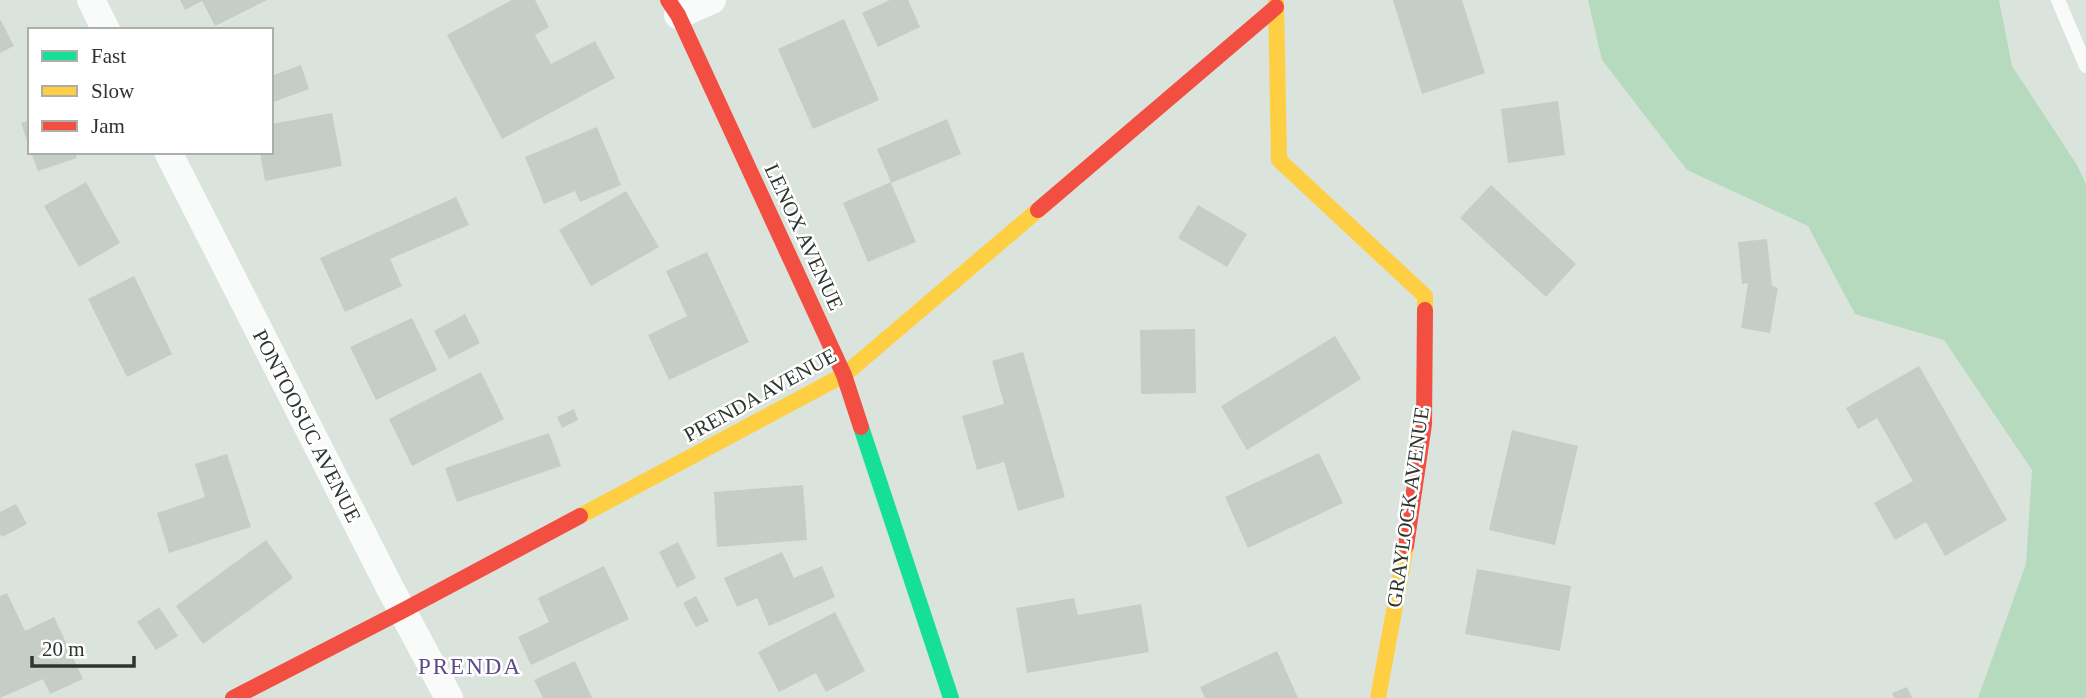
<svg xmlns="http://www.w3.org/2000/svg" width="2086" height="698" font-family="Georgia,serif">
<rect width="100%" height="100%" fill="#dae4dc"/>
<!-- green -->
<path fill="#b6dabd" d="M1588,0H1999L2012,66L2077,165L2086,184V698H1978L2026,564L2032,470L1944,340L1855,314L1808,226L1687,170L1602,60Z"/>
<!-- building -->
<path fill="#c5cdc6" d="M180,0H267L215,26L202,1L185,10Z
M512,0H535L549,27L535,35L551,64L595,41L615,78L502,139L447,35Z
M890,0H908L920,27L878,47L862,13Z
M1393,0H1462L1485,73L1422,94Z
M0,19L14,46L0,53Z
M844,19L879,100L813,129L778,49Z
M301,65L309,89L271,103V68L274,75Z
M1558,101L1565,155L1508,163L1501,109Z
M332,113L342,166L265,181L260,152H271V124Z
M947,119L961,154L891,183L916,242L868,262L843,203L891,182L877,149Z
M30,120V147H29L21,123Z
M597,127L621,185L580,202L575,191L544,204L525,157Z
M31,152H75L77,158L38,171Z
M86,182L120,243L79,267L44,206Z
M1491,185L1576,264L1546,297L1460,218Z
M626,191L659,247L591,286L559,230Z
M456,197L469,225L390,259L402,286L345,312L320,258Z
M1198,205L1247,234L1227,267L1178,238Z
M1767,239L1772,286L1778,288L1770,333L1741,328L1748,283L1742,284L1738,242Z
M707,252L749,342L669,380L648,335L687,316L666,271Z
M134,276L172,354L127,377L88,299Z
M465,314L480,343L449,359L434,331Z
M412,318L437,370L376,400L350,347Z
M1195,329L1196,393L1141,394L1140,330Z
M1335,336L1361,379L1247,450L1221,406Z
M1023,352L1065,497L1018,511L1004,462L977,470L962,416L1004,404L992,361Z
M1919,366L2007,520L1945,556L1926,522L1895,540L1874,503L1913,481L1877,418L1858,429L1846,408Z
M481,372L504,419L412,466L389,419Z
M574,409L578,420L562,428L557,417Z
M1512,430L1578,446L1555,545L1489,530Z
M549,433L561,466L457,502L445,468Z
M1319,453L1343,503L1248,548L1225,497Z
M227,454L251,527L169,553L157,513L205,497L195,464Z
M803,485L807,540L717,547L714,492Z
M16,504L27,524L2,537L0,534V512Z
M266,540L293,578L203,644L176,606Z
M678,542L696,578L677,588L659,552Z
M782,552L794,578L822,566L835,597L769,626L757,598L737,607L724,578Z
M604,566L629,619L531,665L518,637L549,622L538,598Z
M1477,569L1571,586L1560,651L1465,634Z
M7,593L25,631L54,617L83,679L50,694L43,679L0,698V596Z
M696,596L709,621L696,627L683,603Z
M1074,598L1078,615L1141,604L1149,652L1027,673L1016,608Z
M159,607L178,636L156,650L137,622Z
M835,612L865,671L826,692L816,673L779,692L758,652Z
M1277,651L1298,698H1205L1200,687Z
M575,661L592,698H543L534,680Z
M1907,687L1912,698H1894L1892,693Z"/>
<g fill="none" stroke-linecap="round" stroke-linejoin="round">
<!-- lane -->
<path stroke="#f9fbfa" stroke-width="14" d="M2058,0L2086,66"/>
<!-- street -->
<path stroke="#f9fbfa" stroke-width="28" d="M91,0L106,30
M678,15L712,0
M168,152L390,588L449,698"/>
<!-- fast -->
<path stroke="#16e098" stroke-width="16" d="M861,427L951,698"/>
<!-- slow -->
<path stroke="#ffcf43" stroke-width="16" d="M1276,0L1279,160L1425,296V310
M580,516L844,375L1038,210
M1378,698L1406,546"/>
<!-- jam -->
<path stroke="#f24e42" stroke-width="16" d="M668,0L678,15L844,375L861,427
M1038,210L1276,7
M1406,546L1424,424L1425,310
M233,698L404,610L580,516"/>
</g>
<g text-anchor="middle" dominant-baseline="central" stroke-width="5" stroke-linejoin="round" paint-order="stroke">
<!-- street labels -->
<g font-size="21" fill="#2d352e" stroke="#fff">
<text transform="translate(804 237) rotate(65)">LENOX AVENUE</text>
<text transform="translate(760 395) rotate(-29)">PRENDA AVENUE</text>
<text transform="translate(307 426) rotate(63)">PONTOOSUC AVENUE</text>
<text transform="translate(1408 507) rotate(-82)">GRAYLOCK AVENUE</text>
</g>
<!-- neighbourhood labels -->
<g font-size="23" letter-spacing="2" fill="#5e4a88" stroke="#fff">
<text x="470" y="666">PRENDA</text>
</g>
</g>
<!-- legend -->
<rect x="28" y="28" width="245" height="126" fill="#ffffff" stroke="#abaeab" stroke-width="2"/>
<rect x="42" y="51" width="35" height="10" fill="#16e098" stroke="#abaeab" stroke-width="2"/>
<text x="91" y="63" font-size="21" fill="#2d352e">Fast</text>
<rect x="42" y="86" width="35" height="10" fill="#ffcf43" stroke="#abaeab" stroke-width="2"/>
<text x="91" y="98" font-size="21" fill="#2d352e">Slow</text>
<rect x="42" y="121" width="35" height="10" fill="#f24e42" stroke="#abaeab" stroke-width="2"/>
<text x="91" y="133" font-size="21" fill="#2d352e">Jam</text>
<!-- scale -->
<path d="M32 656v10h102v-10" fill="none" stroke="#2d352e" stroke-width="3.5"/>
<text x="42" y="656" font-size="21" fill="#2d352e" stroke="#ffffff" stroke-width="5" paint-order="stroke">20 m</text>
</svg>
